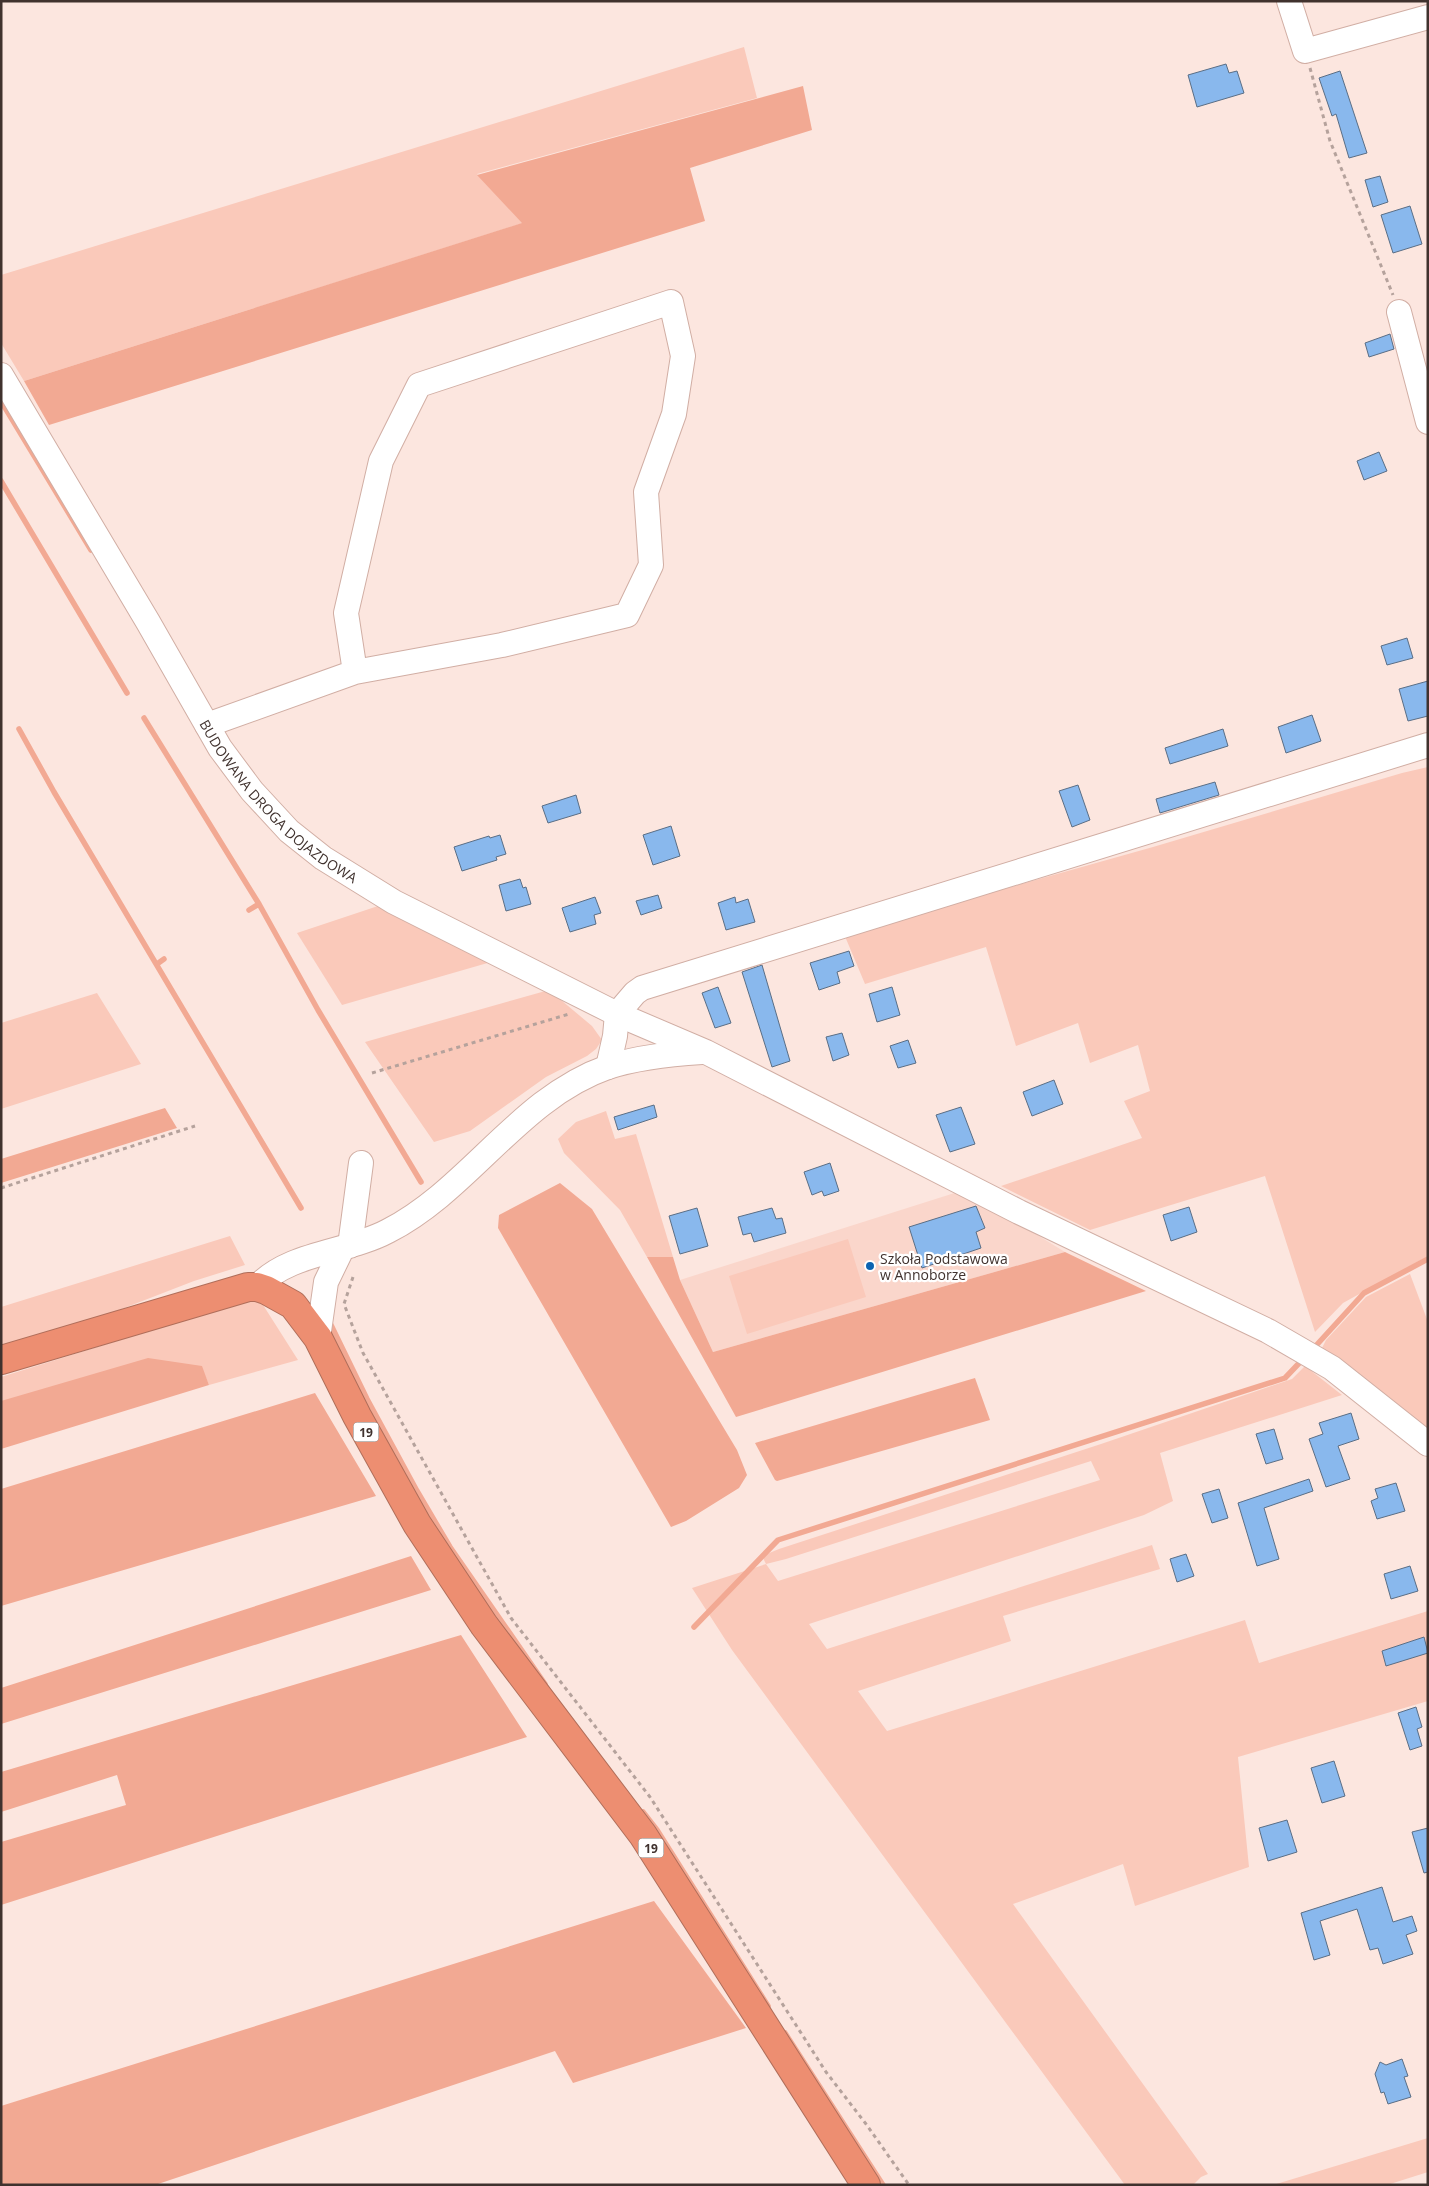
<svg xmlns="http://www.w3.org/2000/svg" width="1429" height="2186" font-family="'Open Sans',sans-serif">
<rect width="100%" height="100%" fill="#fce6df"/>
<!-- built -->
<path fill="#fad6cb" d="M964,1190L1065,1252L713,1352L680,1280Z"/>
<!-- green -->
<path fill="#fac9ba" fill-rule="evenodd" d="M744,47L757,98L477,174L523,223L24,381L1,343V275Z
M1428,767V1256L1343,1303L1315,1332L1265,1176L1090,1230L1001,1186L1142,1138L1124,1101L1150,1091L1138,1045L1090,1063L1078,1023L1016,1046L986,947L865,984L844,934L1153,847L1402,773Z
M378,906L491,962L342,1005L297,933Z
M549,990L592,1026L602,1040L596,1049L587,1056L546,1077L470,1131L434,1142L365,1042Z
M97,993L141,1064L1,1109V1023Z
M606,1111L615,1139L636,1134L673,1257H647L620,1210L564,1153L558,1139L576,1122Z
M230,1236L245,1265L194,1281L101,1317L1,1348V1307Z
M848,1239L866,1297L747,1334L729,1276Z
M1410,1274L1428,1322V1433L1322,1348L1326,1340L1366,1297Z
M258,1297L298,1360L209,1385L201,1366L1,1403V1377Z
M1305,1366L1342,1395L1160,1453L1173,1501L1144,1515L809,1624L827,1649L1152,1545L1160,1569L1003,1616L1011,1641L858,1691L887,1731L1245,1620L1259,1663L1428,1611V1701L1238,1757L1249,1867L1135,1906L1123,1864L1013,1904L1208,2174L1201,2177L1193,2185H1125L732,1650L692,1588L766,1564L762,1556L779,1549L1101,1444L1292,1379ZM1091,1461L1100,1480L778,1581L766,1564L786,1559Z
M1428,2138V2172L1387,2185H1273Z"/>
<!-- forest -->
<path fill="#f2a993" d="M803,86L812,130L690,168L705,221L49,425L24,381L522,223L477,175Z
M165,1108L177,1128L1,1183V1159Z
M560,1183L592,1209L737,1450L747,1475L739,1488L686,1521L671,1527L498,1228L499,1215Z
M1065,1252L1146,1291L736,1417L647,1257H673L680,1280L713,1352Z
M148,1358L202,1366L209,1385L1,1449V1401Z
M975,1378L990,1420L777,1481L775,1480L755,1443Z
M315,1393L376,1496L1,1606V1489Z
M411,1556L431,1590L1,1724V1688Z
M461,1635L527,1737L1,1905V1842L126,1805L117,1775L1,1812V1772Z
M654,1901L746,2028L573,2083L555,2051L155,2185H1V2106Z"/>
<g fill="none" stroke-linecap="round" stroke-linejoin="round">
<!-- stream -->
<path stroke="#f2a993" stroke-width="5.5" d="M1,401L91,550
M1,481L127,693
M144,718L259,904L318,1010L421,1182
M19,729L54,792L301,1208
M249,910L259,904
M157,964L164,959
M330,1323L367,1399L417,1491L450,1547L545,1684
M1312,1350L1364,1293L1428,1259
M694,1627L778,1540L1285,1378L1304,1358
M643,1812L657,1830L768,2006
M785,2033L883,2185"/>
</g>
<!-- building -->
<path fill="#89b8ed" stroke="#5a6e85" d="M1226,64L1229,73L1237,71L1244,93L1197,107L1188,75Z
M1340,71L1367,153L1349,158L1336,114L1332,116L1319,78Z
M1380,176L1388,202L1373,207L1365,180Z
M1410,206L1422,244L1393,253L1381,215Z
M1390,334L1394,349L1369,357L1365,343Z
M1379,452L1387,471L1364,480L1357,461Z
M1407,638L1413,658L1387,665L1381,646Z
M1428,681V716L1408,721L1399,689Z
M1312,715L1321,741L1286,753L1278,727Z
M1223,729L1228,746L1170,764L1165,748Z
M1215,782L1219,795L1160,813L1156,799Z
M1078,785L1090,820L1072,827L1059,791Z
M576,795L581,813L548,823L542,806Z
M671,826L680,856L653,865L643,835Z
M500,835L506,854L496,857L497,860L462,871L454,847L489,836L490,838Z
M520,879L523,888L526,887L531,904L506,911L499,885Z
M658,895L662,908L641,915L636,901Z
M595,897L601,913L594,915L596,924L570,932L562,908Z
M735,897L736,903L748,899L755,922L726,930L718,903Z
M849,951L854,966L837,972L840,983L819,990L810,963Z
M762,965L790,1061L772,1067L742,972Z
M718,987L731,1023L715,1028L702,993Z
M892,987L900,1015L877,1022L869,994Z
M842,1033L849,1055L833,1061L826,1037Z
M908,1040L916,1063L898,1068L890,1046Z
M1054,1080L1063,1104L1032,1116L1023,1092Z
M654,1105L657,1117L618,1130L614,1117Z
M961,1107L975,1144L950,1152L936,1115Z
M830,1163L839,1191L824,1196L822,1191L812,1195L804,1172Z
M976,1206L985,1228L976,1232L981,1248L922,1268L909,1227Z
M1189,1207L1197,1232L1171,1241L1163,1215Z
M697,1208L708,1246L680,1254L669,1216Z
M772,1208L776,1219L782,1218L786,1233L754,1242L751,1233L743,1235L738,1217Z
M1351,1413L1359,1439L1338,1446L1350,1479L1326,1487L1309,1439L1323,1434L1319,1423Z
M1274,1429L1283,1459L1266,1464L1256,1434Z
M1309,1479L1313,1491L1264,1508L1279,1559L1257,1566L1238,1503Z
M1396,1483L1405,1511L1377,1519L1371,1501L1378,1498L1375,1489Z
M1219,1489L1228,1518L1212,1523L1202,1494Z
M1186,1554L1194,1576L1177,1582L1170,1559Z
M1410,1566L1418,1591L1391,1599L1384,1574Z
M1424,1637L1428,1653L1386,1666L1382,1651Z
M1416,1707L1422,1727L1417,1729L1422,1746L1410,1750L1398,1713Z
M1334,1761L1345,1796L1322,1803L1311,1768Z
M1287,1820L1297,1852L1268,1861L1259,1828Z
M1428,1828V1872L1424,1873L1412,1832Z
M1382,1887L1393,1922L1412,1916L1417,1931L1406,1935L1413,1954L1383,1964L1378,1948L1370,1950L1357,1909L1320,1921L1330,1955L1314,1960L1301,1913Z
M1402,2059L1408,2076L1404,2077L1411,2097L1388,2104L1384,2092L1381,2093L1375,2074L1380,2062L1386,2065Z"/>
<g fill="none" stroke-linecap="round" stroke-linejoin="round">
<!-- minor casing -->
<g stroke="#d1aea4" stroke-width="26">
<g id="minor">
<path d="M1289,1L1305,51L1428,17"/>
<path d="M1399,312L1428,422"/>
<path id="s1" d="M1,375L148,622L220,748L252,791L289,831L323,858L394,902L617,1014L706,1052L1019,1212L1268,1331L1332,1368L1428,1444"/>
<path d="M207,725L355,672L502,645L627,615L651,565L646,492L674,414L683,356L671,302L419,385L381,461L346,613L355,672"/>
<path d="M608,1067L615,1036L617,1014L635,993L642,988L1428,745"/>
<path d="M350,1246L361,1163"/>
<path d="M257,1287C289,1252 347,1253 388,1231C470,1189 519,1098 608,1067C638,1057 671,1054 702,1052"/>
<path d="M318,1338L326,1282L342,1249"/>
</g>
</g>
<!-- highway casing -->
<g stroke="#b06e5a" stroke-width="30">
<path id="highway" d="M1,1360L248,1287H257L266,1290L293,1305L318,1338L357,1416L417,1524L484,1625L643,1835L866,2185"/>
</g>
<!-- path -->
<path stroke="#b5a29c" stroke-width="3" stroke-dasharray="4 4" stroke-linecap="butt" d="M1310,68L1330,141L1393,295
M372,1073L569,1014
M1,1188L195,1126
M353,1277L344,1304L363,1353L511,1618L650,1797L826,2072L866,2124L909,2185"/>
<!-- minor -->
<use href="#minor" stroke="#fff" stroke-width="24"/>
<!-- highway -->
<use href="#highway" stroke="#ed8e71" stroke-width="28"/>
</g>
<!-- markers -->
<circle fill="#0c63b1" stroke="#fff" stroke-width="2" cx="870" cy="1266" r="5"/>
<g text-anchor="middle" dominant-baseline="central" stroke-width="4.5" stroke-linejoin="round" paint-order="stroke">
<!-- shield labels -->
<g fill="#fff" stroke="#79706d" stroke-width="1">
<rect x="353.5" y="1422.5" width="25" height="19" rx="4"/>
<rect x="638.5" y="1838.5" width="25" height="19" rx="4"/>
</g>
<g font-size="12" font-weight="bold" fill="#40322e">
<text x="366" y="1432">19</text>
<text x="651" y="1848">19</text>
</g>
<!-- street labels -->
<g font-size="14" fill="#40322e" stroke="#fff">
<text stroke="none"><textPath href="#s1" startOffset="512">BUDOWANA DROGA DOJAZDOWA</textPath></text>
</g>
<!-- poi labels -->
<g font-size="14" fill="#40322e" stroke="#fff" text-anchor="start">
<text x="880" y="1258">Szkoła Podstawowa<tspan x="880" dy="16">w Annoborze</tspan></text>
</g>
</g>
<!-- border -->
<rect width="1429" height="2186" fill="none" stroke="#40322e" stroke-width="5"/>
</svg>
